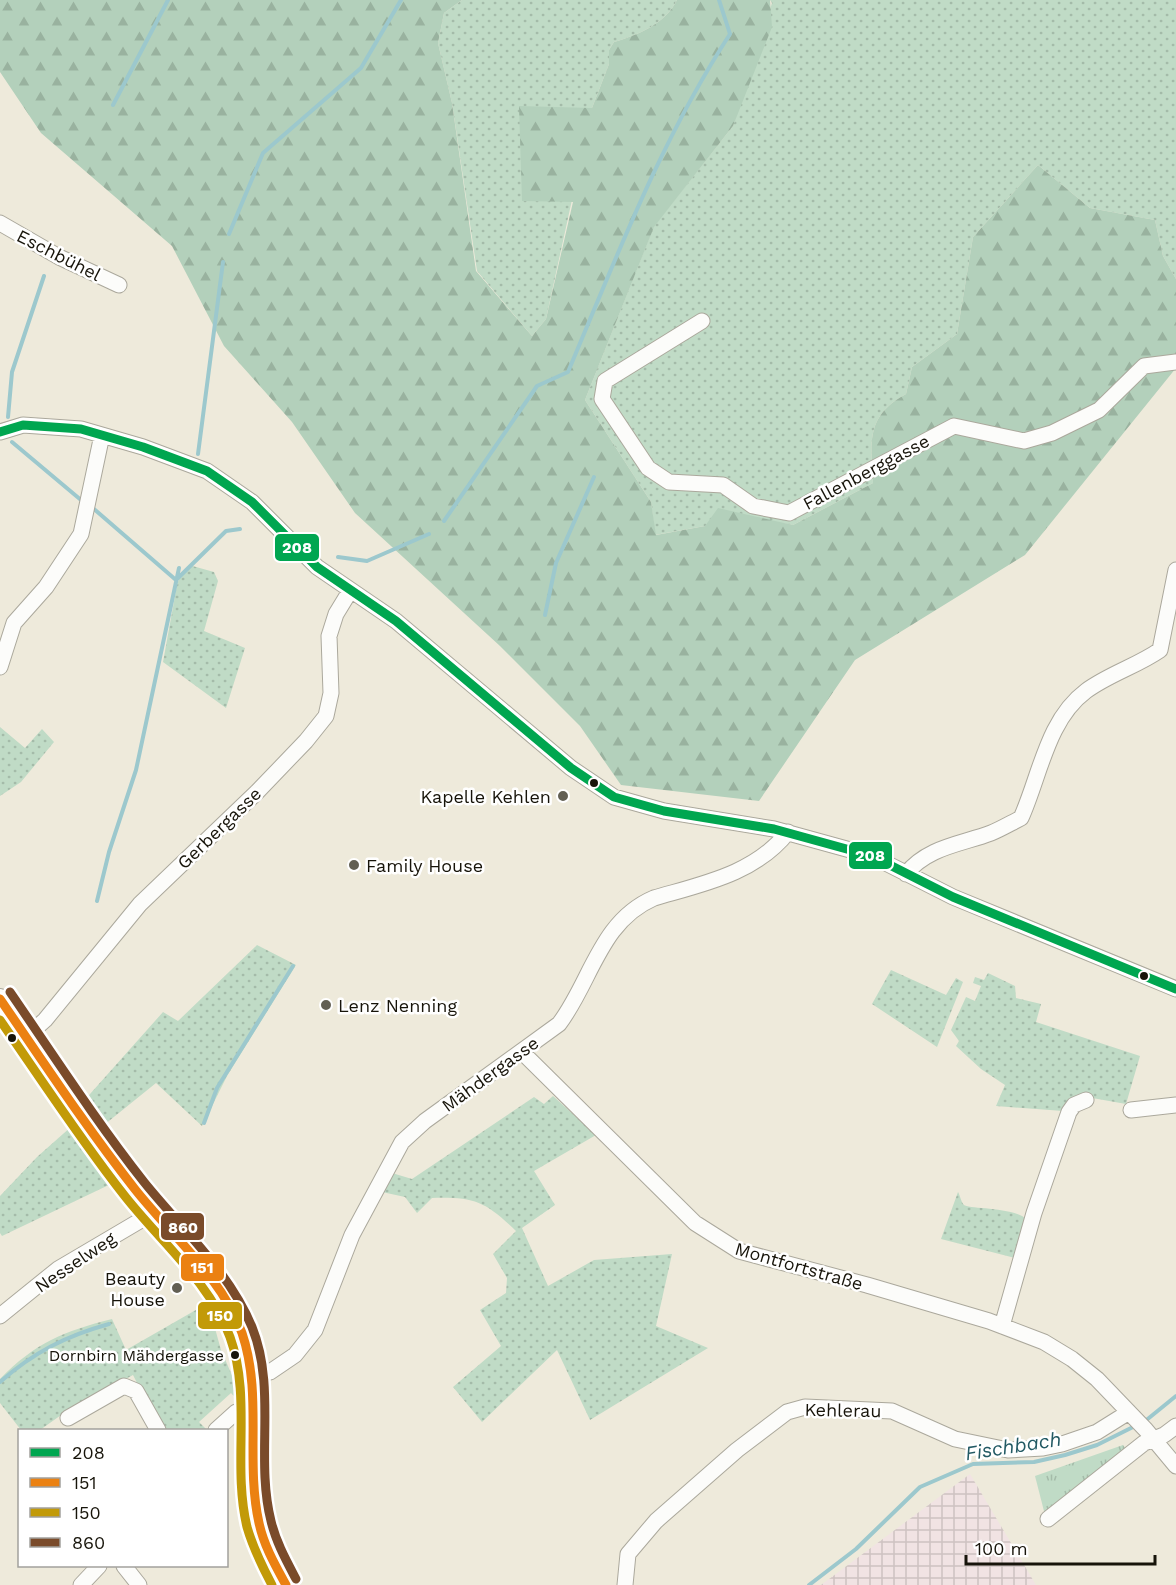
<svg xmlns="http://www.w3.org/2000/svg" width="1176" height="1585" font-family="'Work Sans',sans-serif">
<defs>
<pattern id="industrial-grid" width="8" height="8" patternUnits="userSpaceOnUse" patternTransform="scale(1.5)"><rect width="8" height="8" fill="#f1e3e3"/><path d="M0 4h8M4 0v8" fill="none" stroke="#cec2c1"/></pattern>
<pattern id="grass-dots" width="8" height="8" patternUnits="userSpaceOnUse" patternTransform="scale(1.5)"><rect width="8" height="8" fill="#c0dbc6"/><path d="M2 2h.1M6 6h.1" fill="none" stroke="#a4bba9" stroke-width="1.8" stroke-linecap="round"/></pattern>
<pattern id="forest-firs" width="22" height="20" patternUnits="userSpaceOnUse" patternTransform="scale(1.5)"><rect width="22" height="20" fill="#b3d0bb"/><path d="M5 1l3.5 6h-7zM16 11l3.5 6h-7z" fill="#99b29f"/></pattern>
<pattern id="park-tufts" width="24" height="20" patternUnits="userSpaceOnUse" patternTransform="scale(1.5)"><rect width="24" height="20" fill="#c0dbc6"/><path d="M3 7l-1-3M5 7V3M7 7l1-3M15 17l-1-3M17 17v-4M19 17l1-3" fill="none" stroke="#a4bba9"/></pattern>
</defs>
<rect width="100%" height="100%" fill="#eeeadb"/>
<!-- industrial -->
<path fill="url(#industrial-grid)" d="M970,1474L1036,1585H821Z"/>
<!-- grass -->
<path fill="url(#grass-dots)" d="M462,0H677C665,24 638,35 614,42L609,50V64L592,108L546,319L532,336L477,271L452,103L438,43L444,13Z
M770,0H1176V279L1163,256L1155,220L1090,208L1038,165L973,237L957,334L912,367L906,394C865,416 871,443 873,483L793,525L768,521L705,526L655,535L651,502L585,400L654,226L733,126L772,3Z
M189,565L214,572L218,581L204,631L245,648L226,708L163,662L177,585L180,576Z
M0,727L25,748L42,729L54,742L21,782L0,796Z
M257,945L296,965L227,1076L202,1126L156,1083L99,1129L82,1103L163,1012L178,1021Z
M891,970L946,995L956,978L963,982L937,1047L872,1004Z
M988,973L1015,986L1016,998L1041,1004L1036,1022L1140,1056L1126,1104L1081,1096L1063,1111L996,1106L1005,1085L981,1069L956,1046L959,1041L951,1030L966,997L975,1001L981,986L973,983L975,977L984,980Z
M553,1096L596,1135L534,1171L555,1205L522,1228L548,1286L594,1260L672,1254L656,1326L708,1348L590,1420L557,1350L482,1422L453,1387L501,1346L480,1310L506,1293L507,1278L493,1254L516,1231C485,1201 474,1197 432,1198L417,1213L405,1197L382,1192L392,1173L412,1179L534,1097L544,1104Z
M72,1126L113,1183L2,1236L0,1233V1196L37,1157Z
M958,1192C960,1195 961,1202 964,1205C968,1209 1011,1207 1025,1218L1015,1258L941,1239Z
M208,1303L221,1350L241,1396L237,1399L231,1393L199,1422L207,1430H161L133,1375L71,1408L40,1430H21L0,1403V1379C35,1343 64,1331 112,1319L126,1350Z"/>
<!-- forest -->
<path fill="url(#forest-firs)" d="M0,0H462L444,13L438,43L452,103L476,271L532,336L546,319L573,202L522,201L519,106L592,108L609,64V50L614,42C638,35 665,24 677,0H770L772,27L733,126L654,227L585,400L651,502L656,535L705,526L718,508L793,525L873,483C871,443 865,416 906,394L912,367L957,334L973,237L1038,165L1090,208L1155,220L1163,256L1176,279V368L1025,555L855,660L759,801L621,785L580,726L500,646L355,513L292,422L224,346L172,246L41,133L0,72Z"/>
<!-- park -->
<path fill="url(#park-tufts)" d="M1123,1445L1128,1452L1045,1515L1035,1476Z"/>
<g fill="none" stroke-linecap="round" stroke-linejoin="round">
<!-- stream -->
<path stroke="#9cc8cd" stroke-width="4" d="M113,105L168,0
M229,234L263,153L361,68L401,0
M8,417L12,372L44,276
M12,442L81,500
M198,454L223,262
M94,509L176,580L226,531L240,529
M444,521L537,386L568,372C617,256 661,140 730,34L719,0
M338,557L367,561L429,534
M545,615L556,563L594,477
M97,901L109,852L136,770L179,568
M204,1123L217,1088L293,966
M0,1382C34,1352 66,1336 109,1324
M1144,1422L1176,1396
M809,1585L856,1549L920,1487L973,1464L1034,1462L1065,1455L1097,1445L1137,1425"/>
<!-- minor casing -->
<g stroke="#aba89c" stroke-width="17">
<path id="minor" d="M0,223L59,257L119,285
M702,321L605,381L602,399L648,468L669,482L723,485L753,506L789,513L954,426L1024,441L1052,433L1099,410L1144,366L1176,362
M0,432L23,425L81,429L143,447L207,471L252,502L317,567L396,621L571,768L614,797L664,811L774,829L872,856L953,897L1176,989
M0,667L14,623L46,587L81,534L102,435
M906,874C927,847 962,844 991,833C1001,829 1011,823 1021,818C1040,776 1047,720 1086,691C1109,674 1137,666 1160,650L1176,570
M26,1037L45,1020L140,904L257,792L306,741L326,716L331,693L329,636L336,614L350,591
M523,1053L695,1223L739,1251L867,1285L989,1321L1044,1342L1072,1359L1097,1379L1146,1430L1176,1466
M1131,1110L1176,1105
M0,1316L58,1269L153,1213
M1002,1326L1034,1213L1069,1112L1074,1105L1086,1100
M252,1376L270,1372L295,1355L315,1330L352,1235L402,1142L425,1121L559,1024C591,982 600,921 654,898C702,884 755,874 788,832
M68,1418L124,1386L136,1391L158,1430
M216,1430L236,1412L254,1408
M1048,1519L1144,1443L1164,1435L1176,1426
M124,1566L139,1585
M81,1585L99,1566
M625,1585L628,1554L656,1521L737,1450L787,1412L805,1407L892,1411L955,1439L1008,1450L1043,1448L1062,1444L1097,1432L1129,1412"/>
</g>
<!-- major casing -->
<g stroke="#aba89c" stroke-width="22">
<path id="major" d="M0,999C50,1071 98,1145 154,1213C185,1251 225,1287 242,1334C272,1422 228,1502 286,1585"/>
</g>
<!-- minor -->
<use href="#minor" stroke="#fcfcfa" stroke-width="15"/>
<!-- major -->
<use href="#major" stroke="#fcfcfa" stroke-width="20"/>
<!-- bus-1 casing -->
<g stroke="#fff" stroke-width="14">
<path id="bus-1" d="M0,432L23,425L81,429L143,447L207,471L252,502L317,567L396,621L571,768L614,797L664,811L774,829L872,856L953,897L1176,989"/>
</g>
<!-- bus-2 casing -->
<g stroke="#fff" stroke-width="14">
<path id="bus-2" d="M0,999C44,1063 86,1127 134,1188C170,1234 222,1277 242,1333C263,1395 245,1460 259,1523C264,1546 275,1565 286,1585"/>
</g>
<!-- bus-3 casing -->
<g stroke="#fff" stroke-width="14">
<path id="bus-3" d="M0,1020C41,1079 80,1139 124,1195C159,1240 210,1282 230,1337C252,1398 232,1464 247,1527C253,1548 262,1566 272,1585"/>
</g>
<!-- bus-4 casing -->
<g stroke="#fff" stroke-width="14">
<path id="bus-4" d="M10,992C54,1056 96,1121 144,1182C181,1228 229,1271 252,1327C277,1389 255,1458 271,1521C276,1542 286,1560 296,1579"/>
</g>
<!-- bus-1 -->
<use href="#bus-1" stroke="#00a650" stroke-width="9"/>
<!-- bus-2 -->
<use href="#bus-2" stroke="#eb8112" stroke-width="9"/>
<!-- bus-3 -->
<use href="#bus-3" stroke="#c29a08" stroke-width="9"/>
<!-- bus-4 -->
<use href="#bus-4" stroke="#7a4b2a" stroke-width="9"/>
</g>
<!-- markers -->
<g fill="#17140a" stroke="#fff" stroke-width="2">
<circle cx="594" cy="783" r="5"/>
<circle cx="1144" cy="976" r="5"/>
<circle cx="12" cy="1038" r="5"/>
<circle cx="235" cy="1355" r="5"/>
</g>
<g fill="#625f53" stroke="#fff" stroke-width="2">
<circle cx="563" cy="796" r="6"/>
<circle cx="354" cy="865" r="6"/>
<circle cx="326" cy="1005" r="6"/>
<circle cx="177" cy="1288" r="6"/>
</g>
<g text-anchor="middle" dominant-baseline="central" stroke-width="5" stroke-linejoin="round" paint-order="stroke">
<!-- bus labels -->
<g font-size="16" fill="#17140a" stroke="#fff" text-anchor="end">
<text x="224" y="1355">Dornbirn Mähdergasse</text>
</g>
<!-- street labels -->
<g font-size="18" fill="#17140a" stroke="#fff">
<text transform="translate(59 255) rotate(27)">Eschbühel</text>
<text transform="translate(866 472) rotate(-28)">Fallenberggasse</text>
<text transform="translate(219 828) rotate(-44)">Gerbergasse</text>
<text transform="translate(490 1074) rotate(-36)">Mähdergasse</text>
<text transform="translate(75 1262) rotate(-34)">Nesselweg</text>
<text transform="translate(799 1266) rotate(16)">Montfortstraße</text>
<text transform="translate(843 1410) rotate(1)">Kehlerau</text>
</g>
<!-- poi labels -->
<g font-size="18" fill="#17140a" stroke="#fff" text-anchor="end">
<text x="551" y="796">Kapelle Kehlen</text>
<text x="366" y="865" text-anchor="start">Family House</text>
<text x="338" y="1005" text-anchor="start">Lenz Nenning</text>
<text x="165" y="1278">Beauty<tspan x="165" dy="21">House</tspan></text>
</g>
<!-- water labels -->
<g font-size="20" font-style="italic" fill="#235a64" stroke="#fff">
<text transform="translate(1013 1446) rotate(-9)">Fischbach</text>
</g>
</g>
<g stroke="#fff" stroke-width="2">
<rect x="274" y="533" width="46" height="29" rx="6" fill="#00a650"/>
<rect x="848" y="841" width="45" height="29" rx="6" fill="#00a650"/>
<rect x="160" y="1212" width="45" height="29" rx="6" fill="#7a4b2a"/>
<rect x="180" y="1253" width="45" height="29" rx="6" fill="#eb8112"/>
<rect x="197" y="1301" width="46" height="29" rx="6" fill="#c29a08"/>
</g>
<g font-size="16" text-anchor="middle" font-weight="bold" fill="#fff">
<text x="297" y="553">208</text>
<text x="870" y="861">208</text>
<text x="183" y="1233">860</text>
<text x="202" y="1273">151</text>
<text x="220" y="1321">150</text>
</g>
<!-- legend -->
<rect x="18" y="1429" width="210" height="138" fill="#ffffff" stroke="#a2a19d" stroke-width="1.5"/>
<rect x="30" y="1448" width="30" height="9" fill="#00a650" stroke="#a2a19d" stroke-width="1.5"/>
<text x="72" y="1459" font-size="18" fill="#17140a">208</text>
<rect x="30" y="1478" width="30" height="9" fill="#eb8112" stroke="#a2a19d" stroke-width="1.5"/>
<text x="72" y="1489" font-size="18" fill="#17140a">151</text>
<rect x="30" y="1508" width="30" height="9" fill="#c29a08" stroke="#a2a19d" stroke-width="1.5"/>
<text x="72" y="1519" font-size="18" fill="#17140a">150</text>
<rect x="30" y="1538" width="30" height="9" fill="#7a4b2a" stroke="#a2a19d" stroke-width="1.5"/>
<text x="72" y="1549" font-size="18" fill="#17140a">860</text>
<!-- scale -->
<path d="M966 1555v9h189v-9" fill="none" stroke="#17140a" stroke-width="3"/>
<text x="975" y="1555" font-size="18" fill="#17140a" stroke="#ffffff" stroke-width="4.5" paint-order="stroke">100 m</text>
</svg>
